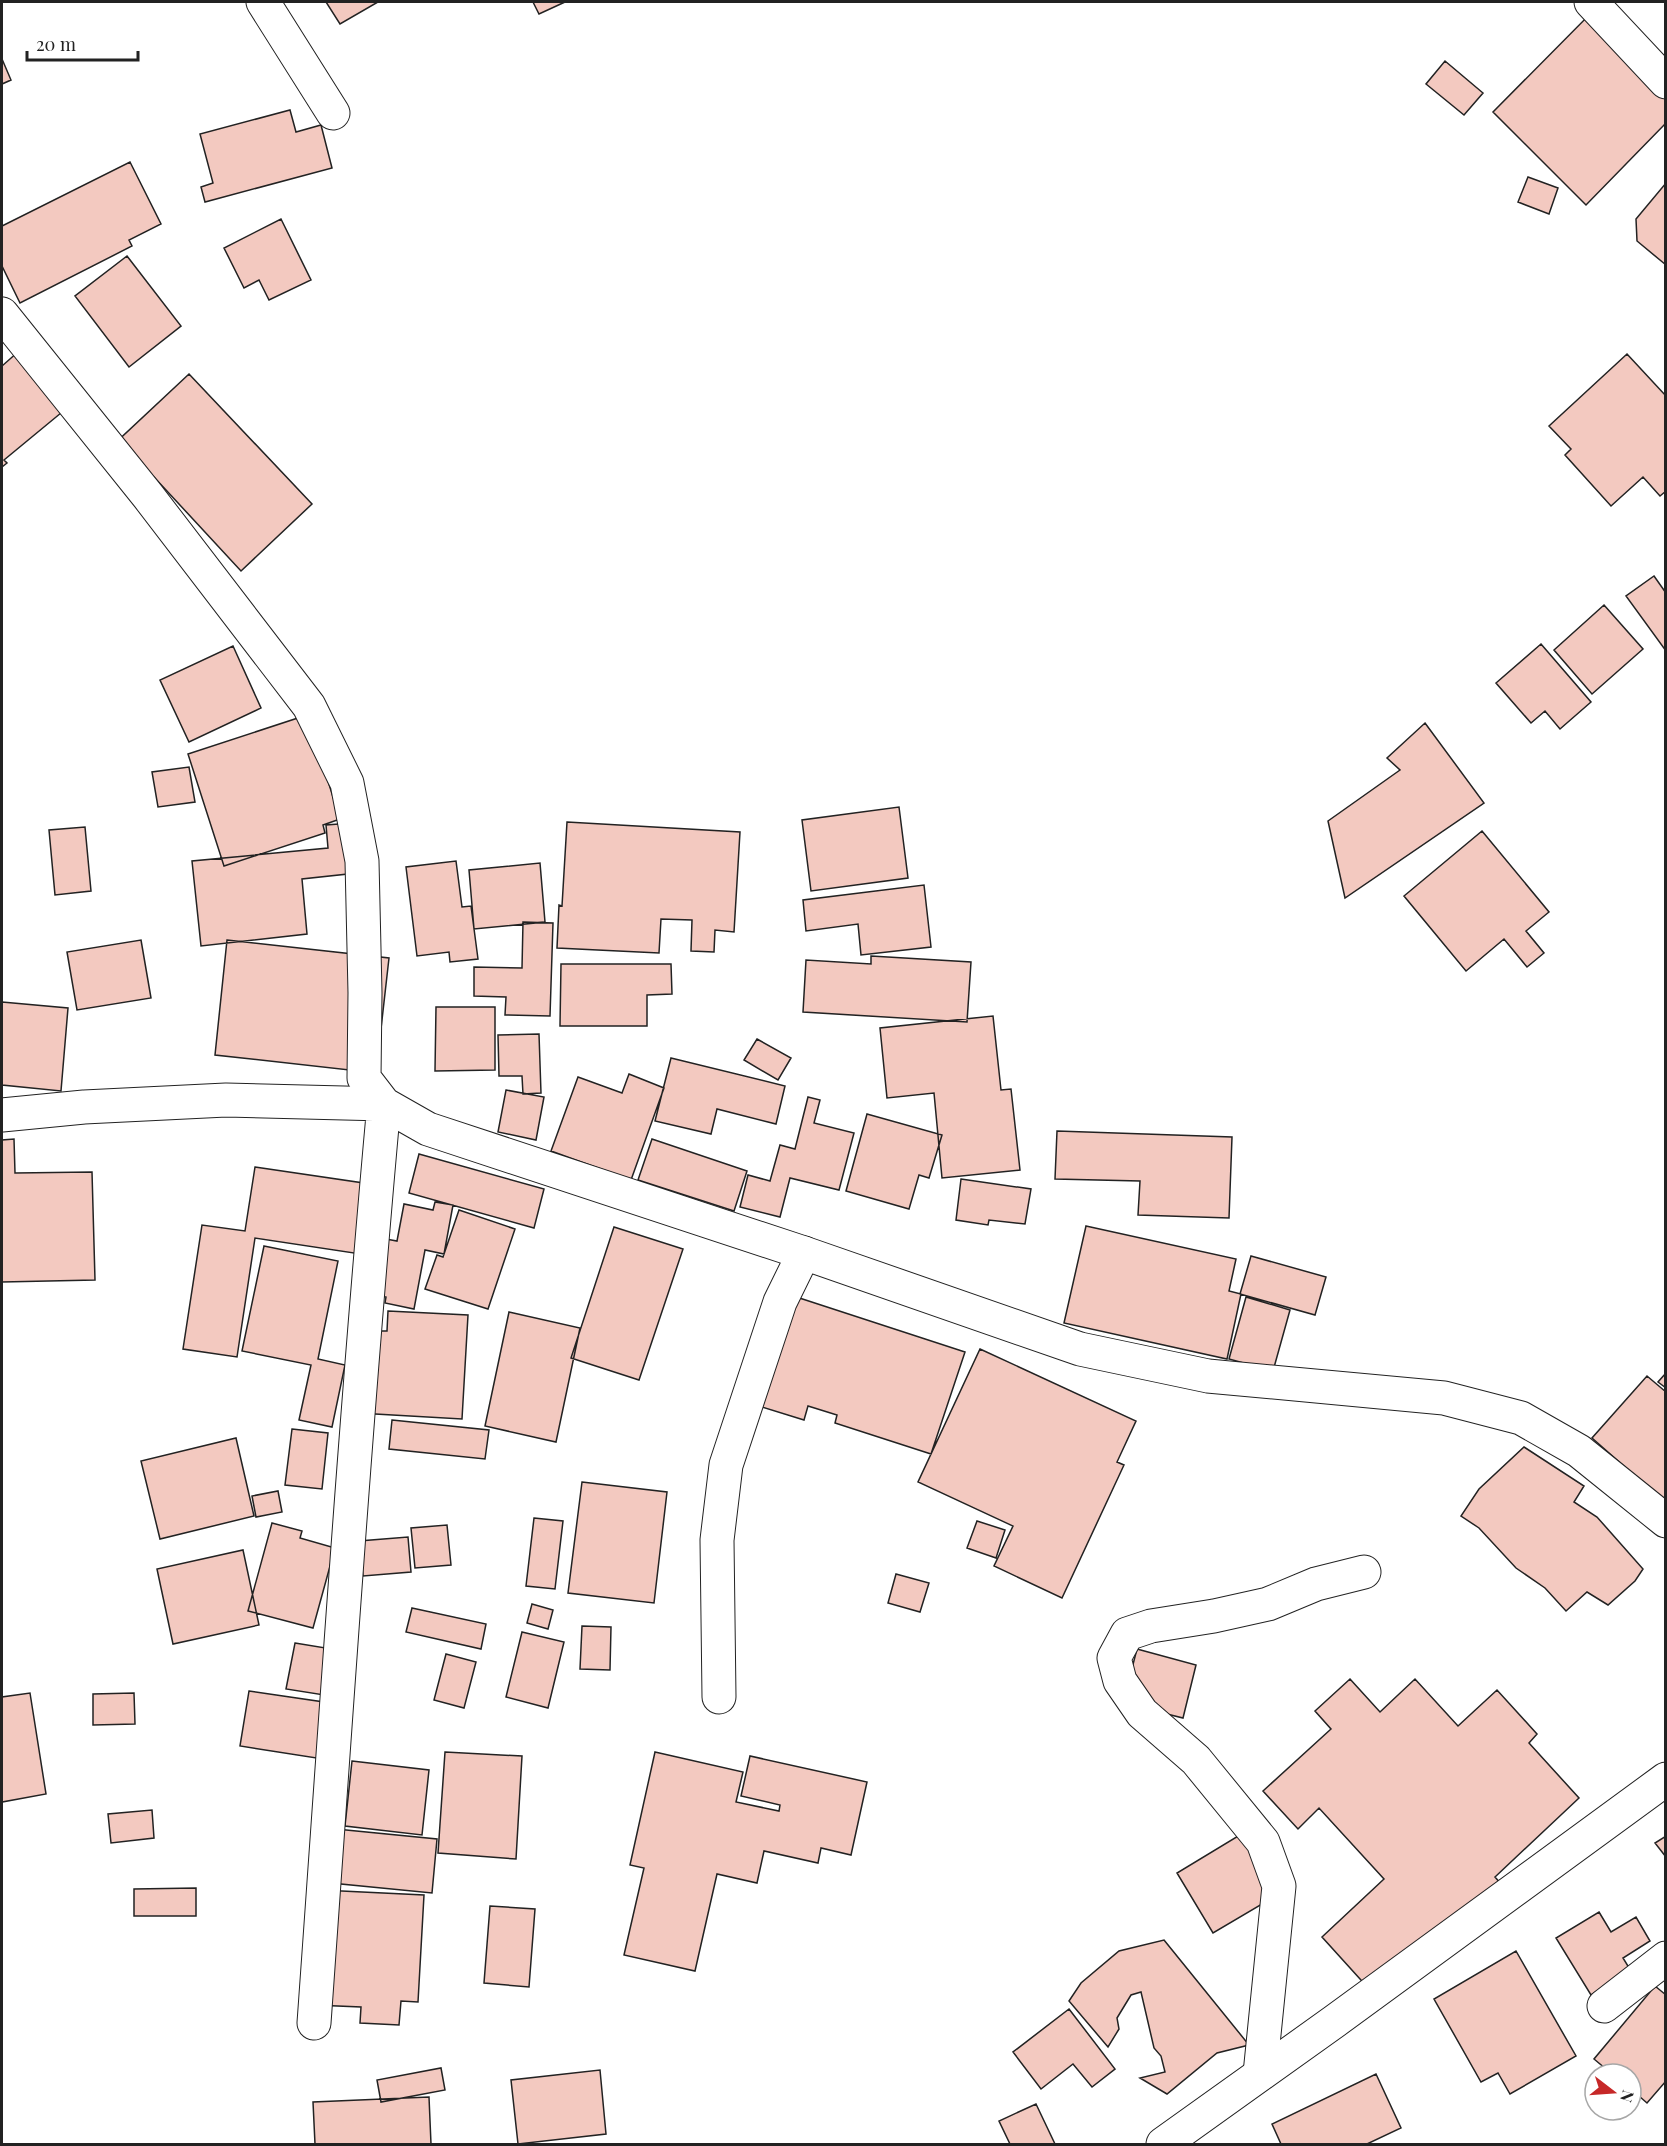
<svg xmlns="http://www.w3.org/2000/svg" width="1667" height="2146" font-family="'Playfair Display',serif">
<rect width="100%" height="100%" fill="#fff"/>
<!-- building -->
<path fill="#f3c9c0" stroke="#222" stroke-width="1.5" d="M326,2H378L340,24Z
M533,2H565L539,14Z
M1594,10L1666,94V123L1586,205L1493,112Z
M2,59L11,80L2,84Z
M1445,61L1483,93L1464,115L1426,84Z
M290,110L296,132L321,125L332,168L205,202L201,187L213,183L200,134Z
M130,162L161,224L129,240L132,246L20,303L2,266V226Z
M1528,177L1558,188L1549,214L1518,202Z
M1666,183V265L1637,241L1636,219Z
M281,219L311,280L269,300L259,280L244,288L224,248Z
M127,256L181,326L129,367L75,296Z
M19,351L67,408L4,460L7,463L2,467V366Z
M1627,354L1666,396V491L1660,496L1643,477L1611,506L1565,455L1571,449L1549,426Z
M189,374L312,504L241,571L154,477L110,448Z
M1654,576L1666,593V651L1626,596Z
M1604,605L1643,649L1592,694L1554,650Z
M1541,644L1591,702L1560,729L1545,711L1531,723L1496,683Z
M233,646L261,708L189,742L160,680Z
M307,715L340,819L323,825L325,833L224,866L188,754Z
M1425,723L1484,803L1345,898L1328,821L1400,770L1387,758Z
M189,767L195,802L158,807L152,772Z
M899,807L908,878L811,891L802,820Z
M567,822L740,832L734,932L715,930L714,952L691,951L692,920L661,919L659,953L557,948L559,905L562,906Z
M352,823L357,873L302,879L307,934L201,946L192,861L328,848L326,825Z
M85,827L91,891L55,895L49,830Z
M1482,831L1549,912L1526,931L1544,953L1527,967L1504,939L1466,971L1404,896Z
M456,861L462,907L471,906L478,959L450,962L449,952L417,956L406,867Z
M540,863L545,922L474,929L469,870Z
M924,885L931,947L861,955L858,924L806,931L803,900Z
M523,922L553,923L550,1016L505,1015L506,997L474,996V967L522,968Z
M141,940L151,998L77,1010L67,952Z
M227,940L389,958L376,1073L215,1055Z
M871,956L971,962L967,1022L803,1012L806,960L871,964Z
M561,964H671L672,994L647,995V1026H560Z
M2,1002L68,1008L61,1091L2,1085Z
M436,1007H495V1070L435,1071Z
M993,1016L1001,1090L1011,1089L1020,1170L942,1178L934,1093L887,1098L880,1028Z
M539,1034L541,1093L523,1094L522,1076H499L498,1035Z
M757,1039L791,1058L778,1080L744,1060Z
M671,1058L785,1086L776,1124L717,1109L711,1134L655,1121Z
M629,1074L664,1088L631,1180L551,1151L578,1077L622,1093Z
M506,1090L544,1097L536,1140L498,1132Z
M808,1097L820,1100L814,1123L854,1133L839,1190L790,1178L780,1217L740,1207L748,1175L770,1181L780,1145L795,1149Z
M867,1114L942,1135L929,1178L919,1175L909,1209L846,1191Z
M1057,1131L1232,1137L1229,1218L1138,1215L1140,1181L1055,1179Z
M14,1139L15,1173L92,1172L95,1280L2,1282V1140Z
M652,1139L747,1171L734,1211L638,1180Z
M419,1154L544,1189L534,1228L409,1193Z
M255,1167L377,1185L367,1255L255,1238L237,1357L183,1349L202,1225L245,1231Z
M961,1179L1031,1189L1025,1224L989,1220L988,1225L956,1220Z
M435,1202L453,1205L444,1254L425,1250L414,1309L385,1303L386,1297L370,1294L381,1238L397,1241L404,1204L433,1210Z
M459,1210L515,1229L488,1309L425,1289L437,1255L443,1257Z
M1086,1226L1236,1259L1229,1291L1241,1294L1227,1359L1064,1323Z
M614,1227L683,1249L639,1380L571,1358Z
M264,1246L338,1261L318,1359L345,1365L332,1427L299,1420L311,1365L242,1351Z
M1251,1256L1326,1277L1315,1315L1240,1294Z
M778,1291L965,1352L931,1454L835,1423L837,1415L808,1406L804,1420L743,1401Z
M1246,1297L1290,1310L1273,1371L1229,1359Z
M388,1311L468,1315L462,1419L358,1413L371,1331H387Z
M509,1312L580,1328L556,1442L485,1426Z
M980,1349L1136,1421L1117,1462L1124,1465L1062,1598L994,1566L1013,1526L918,1482Z
M1666,1373V1388L1658,1382Z
M1647,1376L1666,1392V1503L1592,1438Z
M392,1420L489,1430L485,1459L389,1449Z
M292,1429L328,1433L322,1489L285,1485Z
M236,1438L254,1516L160,1539L141,1461Z
M1524,1447L1584,1486L1574,1502L1597,1517L1643,1569L1635,1581L1608,1605L1587,1592L1566,1611L1545,1588L1516,1568L1479,1528L1461,1516L1479,1489Z
M582,1482L667,1492L654,1603L568,1593Z
M278,1491L282,1512L256,1517L252,1496Z
M534,1518L563,1521L555,1589L526,1586Z
M977,1521L1005,1530L996,1558L967,1548Z
M272,1523L302,1531L300,1538L335,1548L313,1628L248,1611Z
M447,1525L451,1565L415,1568L411,1528Z
M408,1537L411,1572L363,1576L359,1541Z
M243,1550L259,1625L173,1644L157,1569Z
M896,1574L929,1583L920,1612L888,1603Z
M532,1604L553,1610L548,1629L527,1623Z
M412,1608L486,1624L481,1649L406,1632Z
M582,1626L611,1627L610,1670L580,1669Z
M522,1632L564,1642L548,1708L506,1697Z
M295,1643L332,1649L324,1695L286,1689Z
M1137,1649L1196,1665L1183,1718L1123,1703Z
M446,1654L476,1662L464,1708L434,1700Z
M1350,1679L1380,1712L1415,1679L1458,1726L1497,1690L1537,1734L1529,1743L1579,1798L1495,1877L1501,1884L1370,1990L1322,1937L1384,1879L1319,1808L1298,1829L1263,1791L1331,1729L1315,1711Z
M249,1691L351,1706L342,1762L240,1746Z
M30,1693L46,1794L2,1802V1697Z
M134,1693L135,1724L93,1725V1694Z
M445,1752L522,1756L516,1859L438,1853Z
M655,1752L743,1772L736,1802L779,1811L780,1805L741,1796L750,1756L867,1782L851,1855L821,1848L818,1863L764,1851L757,1883L717,1874L695,1971L624,1955L644,1868L630,1865Z
M352,1761L429,1770L422,1835L345,1826Z
M152,1810L154,1838L111,1843L108,1814Z
M336,1829L437,1839L432,1893L331,1883Z
M1248,1830L1284,1891L1213,1933L1177,1873Z
M1666,1836V1857L1655,1843Z
M196,1888V1916H134V1889Z
M321,1890L424,1895L418,2002L401,2001L399,2025L360,2023L361,2007L314,2005Z
M490,1906L535,1909L529,1987L484,1983Z
M1599,1912L1611,1932L1636,1917L1650,1941L1623,1958L1631,1971L1591,1995L1556,1938Z
M1164,1940L1249,2045L1217,2053L1167,2094L1140,2078L1165,2072L1161,2056L1154,2048L1141,1992L1131,1995L1117,2018L1119,2029L1108,2047L1069,2001L1081,1983L1119,1951Z
M1516,1951L1576,2056L1510,2094L1498,2073L1481,2082L1434,1999Z
M1655,1986L1666,1995V2081L1647,2103L1631,2089V2074H1612L1594,2059Z
M1069,2009L1115,2069L1092,2087L1073,2064L1041,2089L1013,2052Z
M441,2068L445,2090L381,2102L377,2080Z
M600,2070L606,2134L518,2144L511,2080Z
M1376,2074L1401,2128L1367,2144H1281L1272,2124Z
M429,2097L431,2144H315L313,2102Z
M1036,2104L1055,2144H1010L999,2121Z"/>
<g fill="none" stroke-linecap="round" stroke-linejoin="round">
<!-- minor casing -->
<g stroke="#222" stroke-width="35">
<path id="minor" d="M263,2L333,113
M2,1115L84,1107L226,1100L384,1104C356,1410 336,1717 314,2023
M719,1697L717,1540L726,1465L780,1302L804,1253
M1604,2006L1666,1958
M1260,2074L1279,1886L1263,1842L1196,1760L1142,1713L1120,1681L1114,1658L1127,1634L1151,1626L1214,1616L1268,1604L1316,1584L1364,1572"/>
</g>
<!-- tertiary casing -->
<g stroke="#222" stroke-width="35">
<path id="tertiary" d="M2,314L148,496L309,706L347,783L362,861L365,993L364,1078L384,1104L428,1129L804,1253L1080,1349L1208,1376L1444,1398L1521,1418L1579,1451L1666,1521"/>
</g>
<!-- secondary casing -->
<g stroke="#222" stroke-width="35">
<path id="secondary" d="M1591,2L1666,82
M1163,2144L1335,2021L1666,1779"/>
</g>
<!-- minor -->
<use href="#minor" stroke="#fff" stroke-width="33"/>
<!-- tertiary -->
<use href="#tertiary" stroke="#fff" stroke-width="33"/>
<!-- secondary -->
<use href="#secondary" stroke="#fff" stroke-width="33"/>
</g>
<!-- border -->
<rect width="1667" height="2146" fill="none" stroke="#222222" stroke-width="6"/>
<!-- north arrow -->
<g transform="translate(1613 2092) rotate(107)"><circle r="28" fill="#ffffff" stroke="#a7a7a7" stroke-width="1.5"/>
<path d="M0-4.5L10 22L0 15L-10 22Z" fill="#c62828"/>
<text y="-9" font-size="16" font-weight="bold" text-anchor="middle" fill="#222222">N</text>
</g>
<!-- scale -->
<path d="M27 51v9h111v-9" fill="none" stroke="#222222" stroke-width="3"/>
<text x="36" y="51" font-size="18" fill="#222222" stroke="#ffffff" stroke-width="4.5" paint-order="stroke">20 m</text>
</svg>
